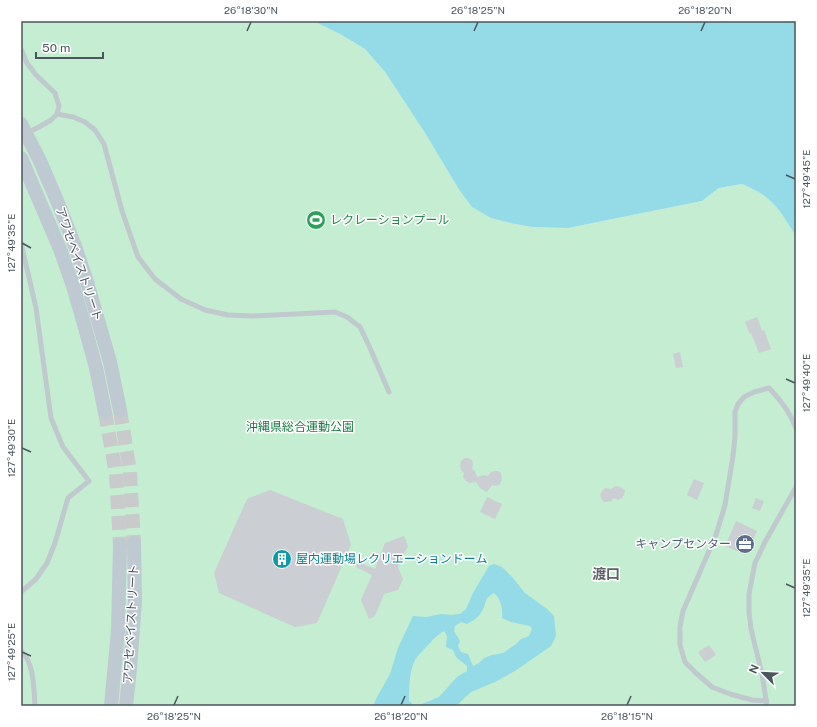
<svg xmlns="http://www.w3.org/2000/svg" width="817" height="727" font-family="'Public Sans','Noto Sans JP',sans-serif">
<rect width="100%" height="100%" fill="#f3f1f1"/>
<!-- green -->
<path fill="#c4edd1" d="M21,21H313L340,34L365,49L385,72L425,133L458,188L515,224L532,227L568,228L702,201L719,188L742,184C750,188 761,192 767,198C780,208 787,223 796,236V706H21Z"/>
<!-- water -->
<path fill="#94dbe7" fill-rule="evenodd" d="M313,21H796V236C787,223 780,208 767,198C761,192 750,188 742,184L719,188L702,201L568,228L532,227L515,224L491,218L472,207L458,188L425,133L385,72L365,49L340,34Z
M494,564L502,567L513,578L525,593L547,609L554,616L556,636L551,646L515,671L495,682L471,692L456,706H417L439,697L457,677L467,671V666L456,657L453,650L446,647L447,636L444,631C439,634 434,638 430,643C425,648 419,654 415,660C409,672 409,688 409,701L415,706H373L377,697L390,674L398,648L413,616L426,617L441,614L451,615L460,614L466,609L473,593L489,566ZM494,593C501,599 503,609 502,618L511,622L530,626L532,629L529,636L521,639L516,644L503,653L492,655L484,658L479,663L473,666L468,654L461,652L458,646L460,641L454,631L455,626L461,622L467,624C473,621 479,617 482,611C487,603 483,599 494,593Z"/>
<!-- building -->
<path fill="#cbced3" d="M757,317L762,331L764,330L771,349L759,353L751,333L750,334L745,322Z
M680,352L683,367L676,368L673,354Z
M464,458H468L472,460L473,463L472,469L475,471L477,477L484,475L488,476L490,473L494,471H498L501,473L502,480L500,484L497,486L492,485L487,492L480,488L476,482L469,483L465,480L463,477L464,473L461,470L460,465L461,461Z
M694,479L704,483L697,500L687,495Z
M616,486L622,488L625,490L624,495L622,498L618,500L614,498L611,501L607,502H604L601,498L600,495L602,491L605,488L611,489Z
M270,490L343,519L351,545L317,623L295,627L219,593L214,573L247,499Z
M487,497L502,504L495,519L480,512Z
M756,498L764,501L760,511L752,508Z
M736,521L757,531L746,555L725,546Z
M404,536L408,546L398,567L403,579L398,590L384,594L375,616L369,619L361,600L372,575L356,567L358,562L375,569L385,543Z
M709,645L716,655L705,662L698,652Z"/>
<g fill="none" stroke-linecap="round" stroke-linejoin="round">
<!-- secondary-tunnel -->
<path stroke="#c9cacc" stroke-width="14" stroke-dasharray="14 7" stroke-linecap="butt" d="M120,410L130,472L134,543
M105,412L116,474L120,545"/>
<!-- lane -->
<path stroke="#c0c9ce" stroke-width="5" d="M21,49L27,63L36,75L55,93L59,106L57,114L51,120L39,127
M57,114L73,117L85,122L95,130L104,144L122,211L138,257L155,279L181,299L205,310L228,315L253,316L335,312L347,317L360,327L370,348L389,392
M21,243L36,308L51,418L63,447L89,481L68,498L55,543L47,563L36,579L21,592
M21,651C34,661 34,691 35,706
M767,701L752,700L730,694L712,687L696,673L685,662L680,645V627L683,611L716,535L725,505L733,456L735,436V412L738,404L744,397L754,392L769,388C782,402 789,411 796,428
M767,706L762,674L751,629L749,612V594L755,563L765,542L796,487"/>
<!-- secondary -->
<path stroke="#bec9d1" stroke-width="14" d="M21,124L40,161L58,203L75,246L87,282L110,362L120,410
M21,158L60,249L73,286L84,324L96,368L105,412
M111,706L118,631L120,545
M126,706L130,668L135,601L134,543"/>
<!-- lane-bridge -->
<path stroke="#c0c9ce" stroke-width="5" d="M21,136L39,127"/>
</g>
<!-- ticks -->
<path fill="none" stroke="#4a555d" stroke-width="1.5" d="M247,31L251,22M474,31L478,22M701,31L705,22M786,175L795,179M22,243L31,248M786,379L795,383M22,448L31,452M786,584L795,588M22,652L31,656M174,705L178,696M401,705L405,696M627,705L631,696"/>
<!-- icons -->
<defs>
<g id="stadium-disc" transform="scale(1)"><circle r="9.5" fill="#2e9e5b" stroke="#fff"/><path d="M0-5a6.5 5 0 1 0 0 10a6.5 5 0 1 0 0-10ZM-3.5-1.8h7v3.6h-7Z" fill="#fff"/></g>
<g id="office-disc" transform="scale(1)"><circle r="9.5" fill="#5c6f8a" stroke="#fff"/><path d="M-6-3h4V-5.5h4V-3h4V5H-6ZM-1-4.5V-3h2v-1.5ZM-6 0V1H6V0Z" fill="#fff"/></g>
<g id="building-disc" transform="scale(1)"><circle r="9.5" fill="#0f9aa8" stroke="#fff"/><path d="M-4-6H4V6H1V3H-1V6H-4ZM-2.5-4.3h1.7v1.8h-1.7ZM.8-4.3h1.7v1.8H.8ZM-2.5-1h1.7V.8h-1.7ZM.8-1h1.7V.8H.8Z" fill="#fff"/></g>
</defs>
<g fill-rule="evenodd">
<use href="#stadium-disc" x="316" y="220"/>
<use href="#office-disc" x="745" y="544"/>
<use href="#building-disc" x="282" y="559"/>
</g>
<g text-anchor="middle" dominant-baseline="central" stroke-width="3" stroke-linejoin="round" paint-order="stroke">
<!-- leisure labels -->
<g font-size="12" fill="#27864d" stroke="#fff" text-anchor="start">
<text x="330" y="220">レクレーションプール</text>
</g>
<!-- street labels -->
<g font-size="12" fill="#4a555d" stroke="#fff">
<text transform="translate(79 264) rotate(71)">アワセベイストリート</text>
<text transform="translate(131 624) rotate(-87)">アワセベイストリート</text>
</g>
<!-- park labels -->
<g font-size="12" fill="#1e7b47" stroke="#fff">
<text x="300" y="427">沖縄県総合運動公園</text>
</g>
<!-- service labels -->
<g font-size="12" fill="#4e5e75" stroke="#fff" text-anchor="end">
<text x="731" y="544">キャンプセンター</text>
</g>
<!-- culture labels -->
<g font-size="12" fill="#0d838f" stroke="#fff" text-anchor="start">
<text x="296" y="559">屋内運動場レクリエーションドーム</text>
</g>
<!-- quarter labels -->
<g font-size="14" font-weight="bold" fill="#5e6265" stroke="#fff">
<text x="606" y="574">渡口</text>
</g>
</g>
<!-- border -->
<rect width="817" height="727" fill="none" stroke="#ffffff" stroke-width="44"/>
<!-- north arrow -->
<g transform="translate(763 673) rotate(294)" stroke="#ffffff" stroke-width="3" paint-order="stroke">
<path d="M0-3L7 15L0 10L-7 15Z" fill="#4a555d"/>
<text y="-6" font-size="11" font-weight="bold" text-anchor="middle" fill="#4a555d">N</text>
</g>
<!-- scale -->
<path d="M36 52v6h67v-6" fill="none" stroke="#4a555d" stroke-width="2"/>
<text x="42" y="52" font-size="12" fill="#4a555d" stroke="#ffffff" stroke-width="3" paint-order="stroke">50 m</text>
<rect x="22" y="22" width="773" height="683" fill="none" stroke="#4a555d" stroke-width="1.5"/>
<g font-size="10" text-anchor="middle" fill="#4a555d">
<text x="251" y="14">26°18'30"N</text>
<text x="478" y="14">26°18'25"N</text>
<text x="705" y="14">26°18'20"N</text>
<text transform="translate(806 179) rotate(-90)" y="4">127°49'45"E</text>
<text transform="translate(11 243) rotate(-90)" y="4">127°49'35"E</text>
<text transform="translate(806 383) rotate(-90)" y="4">127°49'40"E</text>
<text transform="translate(11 448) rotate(-90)" y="4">127°49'30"E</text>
<text transform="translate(806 588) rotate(-90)" y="4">127°49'35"E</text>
<text transform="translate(11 652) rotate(-90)" y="4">127°49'25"E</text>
<text x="174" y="720">26°18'25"N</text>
<text x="401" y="720">26°18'20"N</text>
<text x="627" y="720">26°18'15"N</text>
</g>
</svg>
